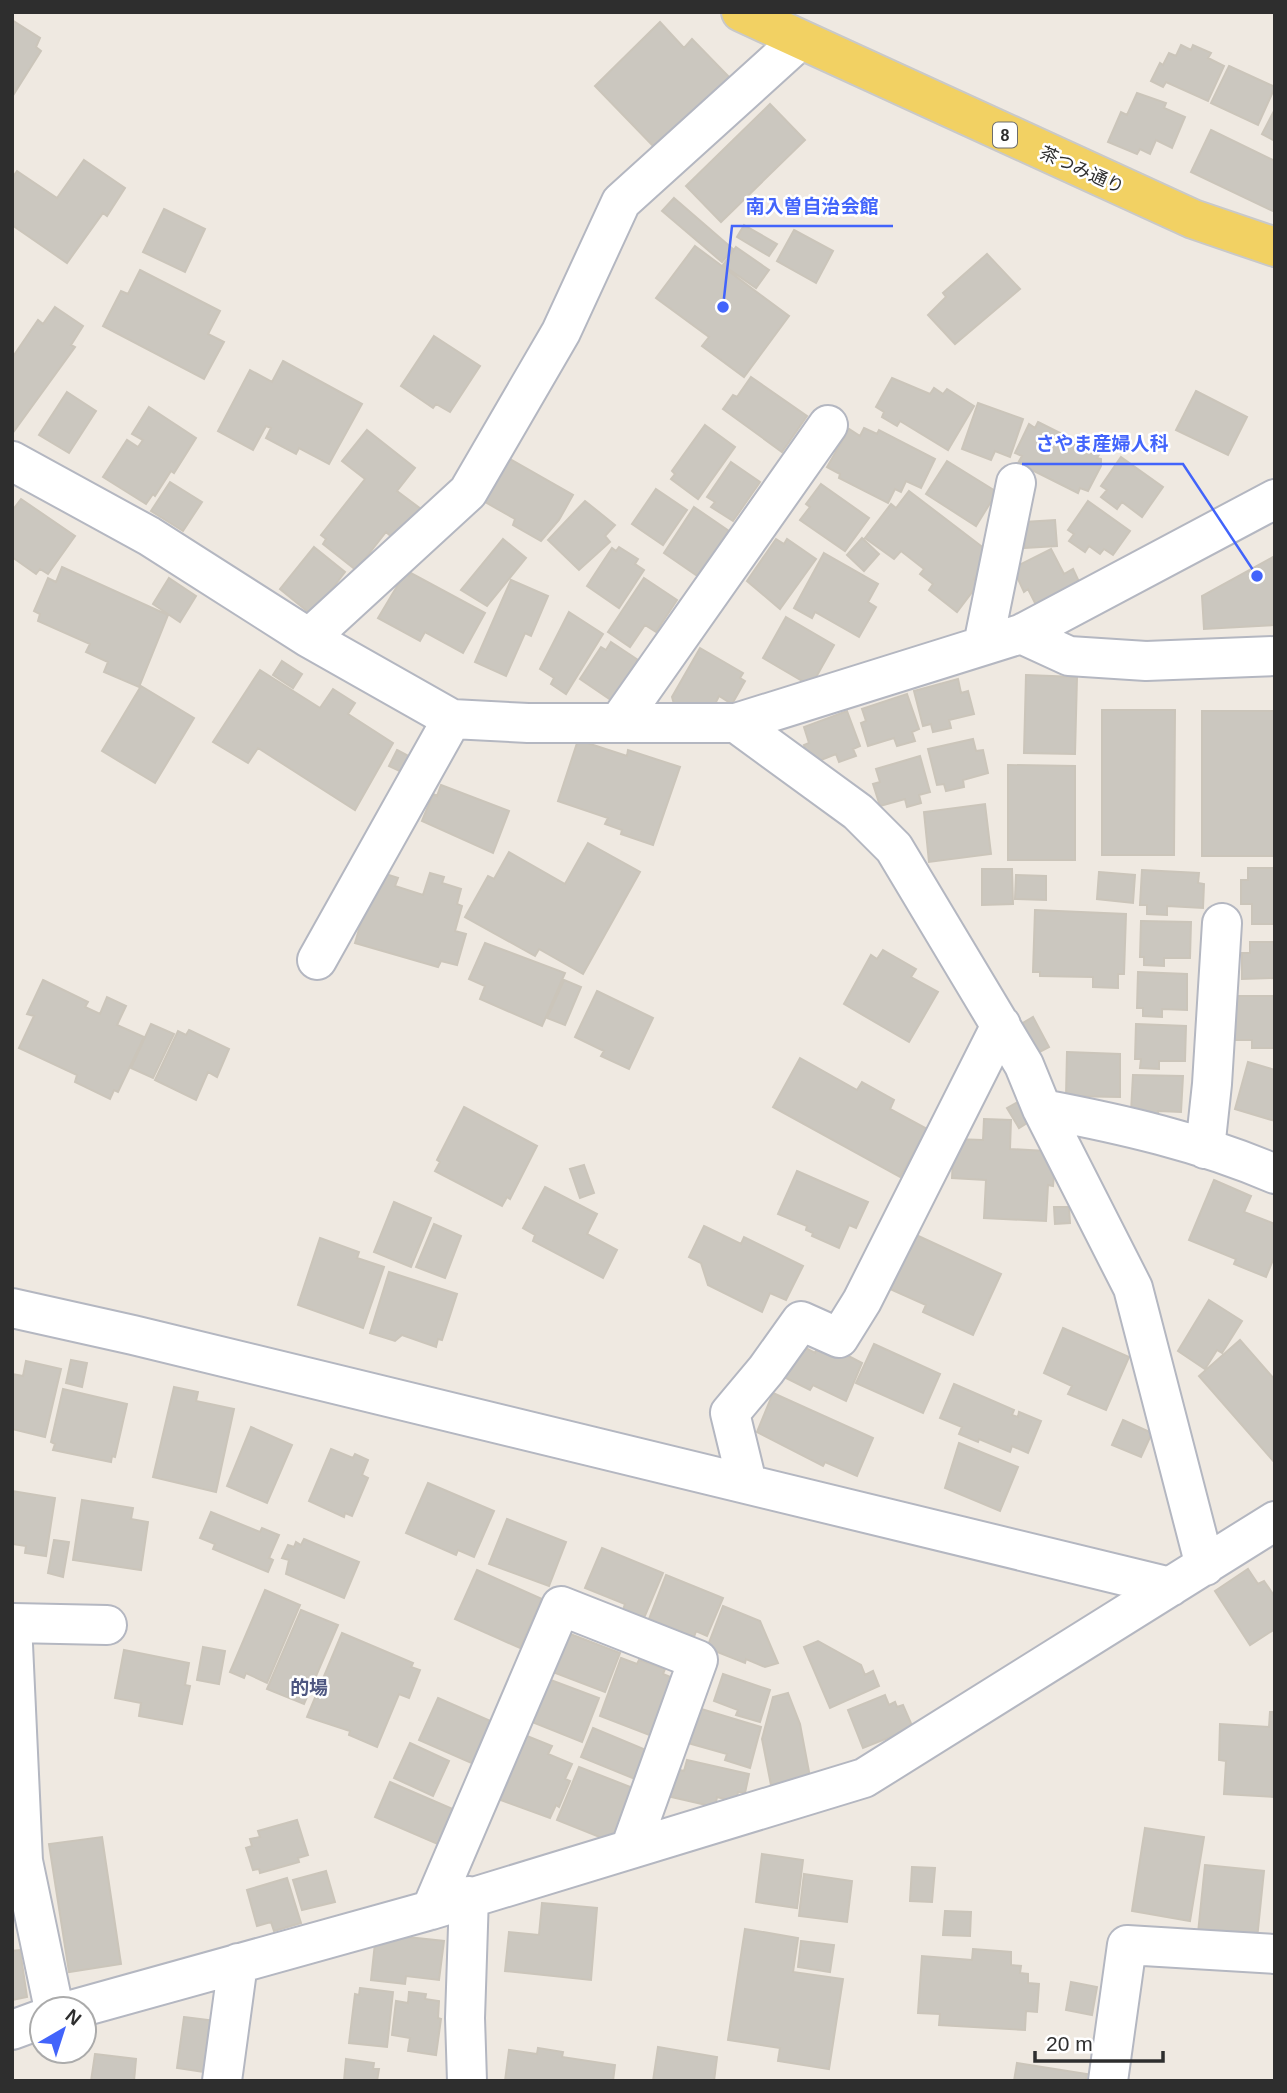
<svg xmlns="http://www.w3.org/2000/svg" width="1287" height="2093" font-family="Helvetica,'Noto Sans JP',sans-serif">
<rect width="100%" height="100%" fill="#efe9e1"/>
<!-- building -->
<path fill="#cbc7bf" stroke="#cbc5ba" stroke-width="2" d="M12,20L40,38L36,47L41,51L12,97Z
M660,22L684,48L692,39L730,78L657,150L595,86Z
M1181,45L1191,50L1193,45L1211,53L1208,58L1224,66L1208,101L1166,82L1163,87L1151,81L1160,63L1163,65L1169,53L1176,56Z
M1229,66L1275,87L1258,125L1211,103Z
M1137,93L1166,103L1164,108L1185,117L1172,148L1156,140L1150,154L1140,149L1137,154L1108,142L1121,112L1127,115Z
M770,104L805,140L721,222L686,186Z
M1275,109V141L1262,134Z
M1211,130L1275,161V212L1191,172Z
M84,160L125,188L107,216L103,213L67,263L12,225V178L17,171L57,198Z
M674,198L733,249L722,262L662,211Z
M164,209L205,229L185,272L143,252Z
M744,225L777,244L769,256L737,237Z
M794,230L833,251L816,283L777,261Z
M695,246L789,316L744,377L702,346L709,337L656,298Z
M736,247L769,270L756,288L723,265Z
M987,254L1020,289L955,344L928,315L946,297L943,293Z
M140,270L220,311L208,334L224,342L204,379L103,326L121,291L128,294Z
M55,307L83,326L71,345L75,347L12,434V358L38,320L43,324Z
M434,336L480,366L450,412L436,404L433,408L401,386Z
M283,361L362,404L329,464L299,448L296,454L266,438L271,428L266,426L253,450L218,431L250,370L272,382Z
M751,377L807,416L782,452L723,409L733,395L737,397Z
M892,378L930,394L934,388L943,394L947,389L974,406L948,450L900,421L897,426L882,417L884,412L876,407Z
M1196,391L1247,417L1228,455L1176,430Z
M67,392L96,411L69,453L39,435Z
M978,403L1023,419L1010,457L995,451L991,460L962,449Z
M149,407L196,438L174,473L171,471L155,496L153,494L146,504L103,477L127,440L138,447L143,440L132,434Z
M1038,422L1100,453L1097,458L1101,459V466L1088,491L1080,488L1078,493L1018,463L1022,456L1015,453L1029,424L1035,428Z
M705,425L735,447L698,499L671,479L675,474L672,471Z
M864,428L877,434L879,430L935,459L921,488L906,481L901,492L895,489L888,503L839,478L840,474L827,467L849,429L860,436Z
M367,430L415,468L397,491L425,512L395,540L386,532L356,570L323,544L326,539L321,535L365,479L342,461Z
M503,455L573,495L559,520L541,541L513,525L515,519L478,498Z
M1121,457L1163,487L1142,517L1122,502L1117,509L1101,497L1107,490L1101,486Z
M947,461L997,492L976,526L926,494Z
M731,462L760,482L733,521L711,507L715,502L707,497Z
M170,482L202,502L183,531L151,511Z
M821,484L869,518L845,551L800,520L810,507L806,504Z
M656,489L687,510L663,545L632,524Z
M909,491L989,552L985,565L974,579L979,583L957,612L929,590L933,584L920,574L924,569L901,551L894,559L865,538L891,504L896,508Z
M21,499L75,536L48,574L40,569L36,574L12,557V511Z
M585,501L615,525L605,536L610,542L579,570L548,540Z
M1088,501L1130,531L1113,555L1104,549L1100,554L1089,546L1085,552L1069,541L1074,534L1068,530Z
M694,507L729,531L699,577L664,553Z
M1055,520L1057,546L1025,548L1024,522Z
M862,538L879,554L864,571L847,555Z
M503,539L526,558L487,606L461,590Z
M776,539L784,544L787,539L816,559L780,609L747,581Z
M314,547L345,572L312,615L280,589Z
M619,547L638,559L635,564L644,570L619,608L587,586L612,548L616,551Z
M1051,549L1064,574L1073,569L1082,588L1038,609L1028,589L1024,592L1013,568Z
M824,553L878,584L868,602L876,607L859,637L815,612L812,618L794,608Z
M1275,556V625L1204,629L1202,596Z
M62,567L168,615L139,687L104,672L108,662L86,652L90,644L38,621L40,614L34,611L48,578L56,582Z
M405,573L409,576L411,573L485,613L463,653L425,632L420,641L378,618Z
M169,578L196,596L180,622L153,604Z
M644,578L677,600L656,632L645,625L630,647L608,632Z
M511,580L548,596L531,636L525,633L506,676L475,662Z
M569,612L603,634L566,694L551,684L554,678L540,669Z
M786,617L834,645L811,686L763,658Z
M611,642L638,660L611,700L580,679L601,647L606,650Z
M700,648L743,673L740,678L745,681L732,704L719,696L715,704H674L672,697Z
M282,661L302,674L293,688L273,675Z
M260,670L320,708L333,689L355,703L348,714L393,743L355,810L258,748L248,763L213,742Z
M1026,675L1077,677L1075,754L1024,753Z
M958,679L961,693L968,691L974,714L949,720L951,728L933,732L931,724L923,726L914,691Z
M141,686L194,718L155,783L102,751Z
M907,694L919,729L912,732L915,741L897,746L894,738L868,746L861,723L866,721L862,709Z
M1102,710H1175L1174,855H1102Z
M847,711L860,746L853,749L856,756L839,762L836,754L811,764L804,745L809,743L804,727Z
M1202,711H1275V856H1202Z
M973,739L976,751L983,750L988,773L963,780L964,787L946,791L944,784L937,785L928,749Z
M578,740L627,756L628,750L680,767L653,845L621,834L622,830L605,824L608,818L558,801Z
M397,750L414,759L406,774L389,766Z
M920,756L930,792L919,795L921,803L907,807L905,799L880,806L873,784L880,782L876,769Z
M1008,765L1075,766V860H1008Z
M441,785L509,811L493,853L422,821L433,794L437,796Z
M985,804L991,854L929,862L924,812Z
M588,843L640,872L583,974L539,949L535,956L465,917L488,876L494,879L509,852L565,884Z
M1248,868H1275V924H1252V904H1241V880H1248Z
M982,869H1012L1013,904L982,905Z
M1142,870L1199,873L1198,883L1204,884L1203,908L1167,906V915L1147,914V905H1140Z
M376,871L398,878L395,886L423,895L430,873L444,877L442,883L461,889L457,904L462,906L455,931L466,934L457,965L441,961L438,967L355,943Z
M1099,872L1135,875L1133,903L1097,899Z
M1016,875L1046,876V900L1015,899Z
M1035,910L1126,914L1124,974H1118V988L1093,987V977L1040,976V972H1033Z
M1141,921L1191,922L1190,958H1164V966L1144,965V957H1140Z
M1250,942H1275V978L1242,979V953H1250Z
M485,943L565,973L542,1026L480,999L485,986L469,979Z
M883,950L916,969L911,977L938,992L909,1042L844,1004L871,955L877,959Z
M1138,972L1187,974V1010L1162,1009V1017L1143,1016V1008H1137Z
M43,980L88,1002L85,1007L100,1014L107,997L126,1006L117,1025L144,1037L118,1092L114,1090L110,1099L75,1082L77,1075L19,1048L34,1016L27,1014Z
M564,980L581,987L565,1025L547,1018Z
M597,991L653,1018L629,1069L601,1056L604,1051L575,1037Z
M1235,996H1275V1048H1252V1040H1235Z
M1033,1017L1049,1047L1032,1056L1016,1027Z
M151,1024L174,1034L153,1078L131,1068Z
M1136,1024L1186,1026L1185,1061H1159V1069L1140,1068L1141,1059H1135Z
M189,1030L229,1049L217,1077L208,1072L196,1100L155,1080L178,1031L186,1035Z
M1067,1052L1120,1054V1097L1066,1096Z
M800,1058L857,1090L862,1082L894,1100L890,1109L927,1129L900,1177L773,1107Z
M1248,1062L1275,1070V1121L1235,1109Z
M1133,1075L1183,1076L1181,1112L1158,1111V1120L1131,1112Z
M1023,1099L1035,1118L1019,1128L1007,1108Z
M464,1107L537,1146L510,1199L507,1197L502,1206L435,1171L440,1162L437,1160Z
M984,1119L1011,1120L1010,1149L1046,1151L1054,1174L1053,1186L1048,1185L1046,1221L984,1218L986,1180L952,1178L954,1139L983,1140Z
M584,1165L594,1193L580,1198L570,1169Z
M797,1171L868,1202L856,1228L849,1225L839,1248L812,1236L813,1233L806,1230L807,1226L778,1214Z
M1214,1180L1251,1196L1244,1212L1275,1224V1255L1266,1277L1234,1264L1236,1259L1189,1240Z
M545,1187L597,1214L587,1234L617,1250L603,1278L533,1241L535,1235L523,1228Z
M394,1202L431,1218L411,1267L374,1252Z
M1054,1207H1069L1070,1223L1055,1224Z
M434,1224L461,1236L445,1278L416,1267Z
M704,1226L741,1244L744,1237L803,1266L786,1300L770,1293L762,1312L708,1285L701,1263L689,1257Z
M914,1234L1001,1274L973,1335L923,1312L926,1305L890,1289Z
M320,1238L359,1252L357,1258L384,1267L363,1328L298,1305Z
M389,1272L457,1294L442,1340L438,1339L436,1347L402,1335L395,1341L370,1333Z
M1209,1300L1242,1321L1222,1353L1217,1350L1205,1369L1178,1351Z
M1063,1328L1129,1357L1106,1410L1068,1394L1072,1386L1044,1373Z
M1240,1340L1275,1380V1463L1199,1376Z
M874,1344L940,1374L923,1413L856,1383Z
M800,1345L815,1353L819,1345L835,1349L862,1363L846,1401L813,1385L810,1390L784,1377Z
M71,1360L87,1363L82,1387L66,1383Z
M26,1361L61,1369L45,1437L12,1429V1374L23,1376Z
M954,1384L1014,1410L1012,1415L1018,1417L1019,1412L1041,1421L1028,1453L1012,1446L1010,1452L979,1439L978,1442L959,1434L962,1427L940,1418Z
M174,1387L198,1392L196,1401L234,1409L216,1492L153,1477Z
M63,1389L127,1404L115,1457L112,1456L111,1462L53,1450L55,1444L51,1442Z
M773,1393L873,1438L857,1476L825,1462L823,1466L757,1432Z
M1123,1420L1152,1433L1141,1457L1112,1445Z
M251,1427L292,1445L267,1503L227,1486Z
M959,1443L1018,1467L1000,1511L945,1488Z
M331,1449L353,1458L355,1454L368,1460L362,1475L368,1478L352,1516L345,1513L344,1517L309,1501Z
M428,1483L494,1511L474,1557L458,1550L456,1555L406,1533Z
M12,1491L55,1498L46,1556L25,1553L26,1546L12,1544Z
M82,1500L133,1508L131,1519L148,1522L141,1570L73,1560Z
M211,1512L260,1532L262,1528L279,1535L269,1558L273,1560L268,1572L213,1549L215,1544L200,1538Z
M507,1519L566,1542L549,1586L489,1564Z
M304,1539L359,1562L344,1598L286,1574L289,1560L282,1558L288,1545L294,1547L296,1542L301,1545Z
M54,1540L69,1542L63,1577L48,1573Z
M602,1548L663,1573L644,1618L623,1610L625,1604L585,1588Z
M1248,1569L1258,1584L1264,1581L1275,1597V1629L1250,1645L1215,1591Z
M477,1570L542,1599L520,1648L455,1619Z
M666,1575L723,1598L707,1636L696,1631L694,1637L649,1619Z
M265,1590L300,1605L267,1683L246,1673L244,1678L230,1672Z
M723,1606L760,1621L778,1663L765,1667L746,1659L745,1663L707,1648Z
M301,1610L338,1625L304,1704L267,1689Z
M565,1632L620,1653L605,1692L550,1671Z
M342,1633L413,1663L411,1667L420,1670L409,1698L399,1694L377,1747L349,1735L350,1731L307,1717Z
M818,1641L861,1665L865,1675L873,1671L879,1686L830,1708L804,1647Z
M203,1647L225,1651L219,1684L197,1680Z
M124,1650L189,1663L185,1685L190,1686L182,1724L139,1716L141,1703L115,1698Z
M621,1658L637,1664L639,1660L665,1669L663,1674L673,1678L652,1736L600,1716Z
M723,1674L770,1690L760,1722L736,1715L738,1710L714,1701Z
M548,1679L599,1698L582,1742L532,1722Z
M788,1693L800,1724L810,1777L771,1785L762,1739L773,1697Z
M885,1695L889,1705L895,1702L897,1707L903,1705L913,1728L863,1748L848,1710Z
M438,1698L495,1723L476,1765L419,1740Z
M698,1708L761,1727L750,1768L725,1760L727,1754L688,1743Z
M1270,1712H1275V1797L1224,1794L1226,1761L1219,1760L1220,1724L1269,1727Z
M593,1728L646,1750L635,1779L581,1757Z
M522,1734L552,1746L548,1754L572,1764L565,1779L570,1781L559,1807L556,1805L550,1818L495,1798Z
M410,1743L449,1761L433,1796L394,1778Z
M687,1760L749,1774L745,1793L738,1792L736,1802L717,1797L715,1807L667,1796L676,1769L684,1771Z
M579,1767L633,1788L613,1836L609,1835L607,1840L557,1820Z
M390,1782L455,1810L440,1845L375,1817Z
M297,1820L308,1855L298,1858L299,1862L260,1873L259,1869L253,1870L246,1848L252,1846L250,1839L260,1837L258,1831Z
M1145,1828L1204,1837L1190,1921L1132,1911Z
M102,1837L121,1964L69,1972L49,1844Z
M762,1854L803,1860L797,1908L756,1902Z
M1205,1865L1264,1871L1257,1939L1198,1933Z
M912,1867L935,1868L932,1902L910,1901Z
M326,1871L335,1902L302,1910L293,1880Z
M804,1874L852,1881L847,1922L799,1916Z
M287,1878L301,1923L274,1931L271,1922L257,1926L247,1890Z
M542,1903L597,1908L591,1980L505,1971L509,1932L539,1935Z
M945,1911L971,1912L970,1936L943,1935Z
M745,1929L798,1938L793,1972L843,1979L829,2069L778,2061L780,2048L728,2040Z
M398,1936L444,1941L439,1980L406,1976L405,1984L371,1980L375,1943L382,1944L383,1938L397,1940Z
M801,1941L834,1945L830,1972L798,1967Z
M973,1949L1011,1952V1965L1021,1966L1020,1973L1028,1974V1983L1039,1984L1037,2012L1026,2011L1025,2030L939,2025L940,2014L918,2013L922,1956L972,1960Z
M20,1950L27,1997L12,2000V1951Z
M1071,1982L1097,1987L1092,2015L1066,2010Z
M360,1988L393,1992L387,2047L349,2043L355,1994L359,1995Z
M409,1992L426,1994L425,1999L439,2001L438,2018L441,2019L436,2055L408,2051L410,2038L392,2035L396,2001L408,2003Z
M184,2017L217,2021L211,2073L177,2068Z
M658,2047L717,2057L714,2081H653Z
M538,2048L563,2052L562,2057L615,2065L613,2081H505L509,2050L537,2054Z
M95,2054L136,2059L134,2081H91Z
M346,2059L374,2063L373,2069H379L377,2081H344Z
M1017,2063L1087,2074L1086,2081H1014Z"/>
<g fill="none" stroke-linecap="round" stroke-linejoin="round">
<!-- minor casing -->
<g stroke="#b4b7c1" stroke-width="42">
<path id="minor" d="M12,461L149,536L309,638L452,719L528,723H736L858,812L894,848L1024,1065L1042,1109L1133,1288L1205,1566
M1021,634L1069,656L1146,661L1275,656
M309,638L468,492L561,332L621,202L800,40
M983,645L1016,483
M619,722L828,425
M736,723L1021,634L1275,499
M317,960L452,719
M1042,1109C1121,1124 1201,1142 1275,1174
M1205,1149L1212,1084L1222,923
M12,1308L133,1335L1170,1587
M747,1483L730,1413L766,1370L801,1321L839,1338L862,1301L1001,1025
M12,1623L23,1861L54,2009
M13,1623L107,1625
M431,1910L561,1606L698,1660L630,1849
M75,2009L431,1910L864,1778L1275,1521
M12,2030L42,2019
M222,2081L238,1963
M467,2081L465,2018L469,1896
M1108,2081L1127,1945L1275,1954"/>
</g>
<!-- major casing -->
<g stroke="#c9c9c9" stroke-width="42">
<path id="major" d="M741,12L1193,219L1275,247"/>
</g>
<!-- minor -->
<use href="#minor" stroke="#fff" stroke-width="38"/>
<!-- major -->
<use href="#major" stroke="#f2d163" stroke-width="38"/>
</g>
<g text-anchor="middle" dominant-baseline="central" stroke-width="5" stroke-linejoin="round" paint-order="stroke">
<!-- shield labels -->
<rect fill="#fff" stroke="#6d6d6d" stroke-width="2" x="993" y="122.5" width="24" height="25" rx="5"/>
<g font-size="16" font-weight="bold" fill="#2e2e2e">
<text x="1005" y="135">8</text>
</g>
<!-- street labels -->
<g font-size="18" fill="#2e2e2e" stroke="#fff">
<text transform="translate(1082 170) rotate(24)">茶つみ通り</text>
</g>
<!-- neighbourhood labels -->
<g font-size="19" font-weight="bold" fill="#4d5680" stroke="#fff">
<text x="309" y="1687">的場</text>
</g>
</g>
<!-- callouts -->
<path fill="none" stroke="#4264fb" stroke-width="2.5" d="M723 307L732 226H893M1257 576L1183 464H1022"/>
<g fill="#4264fb" stroke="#fff" stroke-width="2.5">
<circle cx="723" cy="307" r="7"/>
<circle cx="1257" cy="576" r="7"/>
</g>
<g font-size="19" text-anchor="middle" font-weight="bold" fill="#4264fb" stroke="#fff" stroke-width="5" stroke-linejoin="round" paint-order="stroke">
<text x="812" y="213">南入曽自治会館</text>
<text x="1102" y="450">さやま産婦人科</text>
</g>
<!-- border -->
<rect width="1287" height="2093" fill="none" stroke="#2e2e2e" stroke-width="28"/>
<!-- north arrow -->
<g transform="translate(63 2030) rotate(39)"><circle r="33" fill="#ffffff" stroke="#ababab" stroke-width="2"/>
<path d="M0-5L12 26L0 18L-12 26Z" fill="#4264fb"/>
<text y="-10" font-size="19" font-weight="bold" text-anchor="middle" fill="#2e2e2e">N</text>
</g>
<!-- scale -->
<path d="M1035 2051v10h128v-10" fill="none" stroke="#2e2e2e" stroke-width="3.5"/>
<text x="1046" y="2051" font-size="21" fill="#2e2e2e" stroke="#ffffff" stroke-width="5" paint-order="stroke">20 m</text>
</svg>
